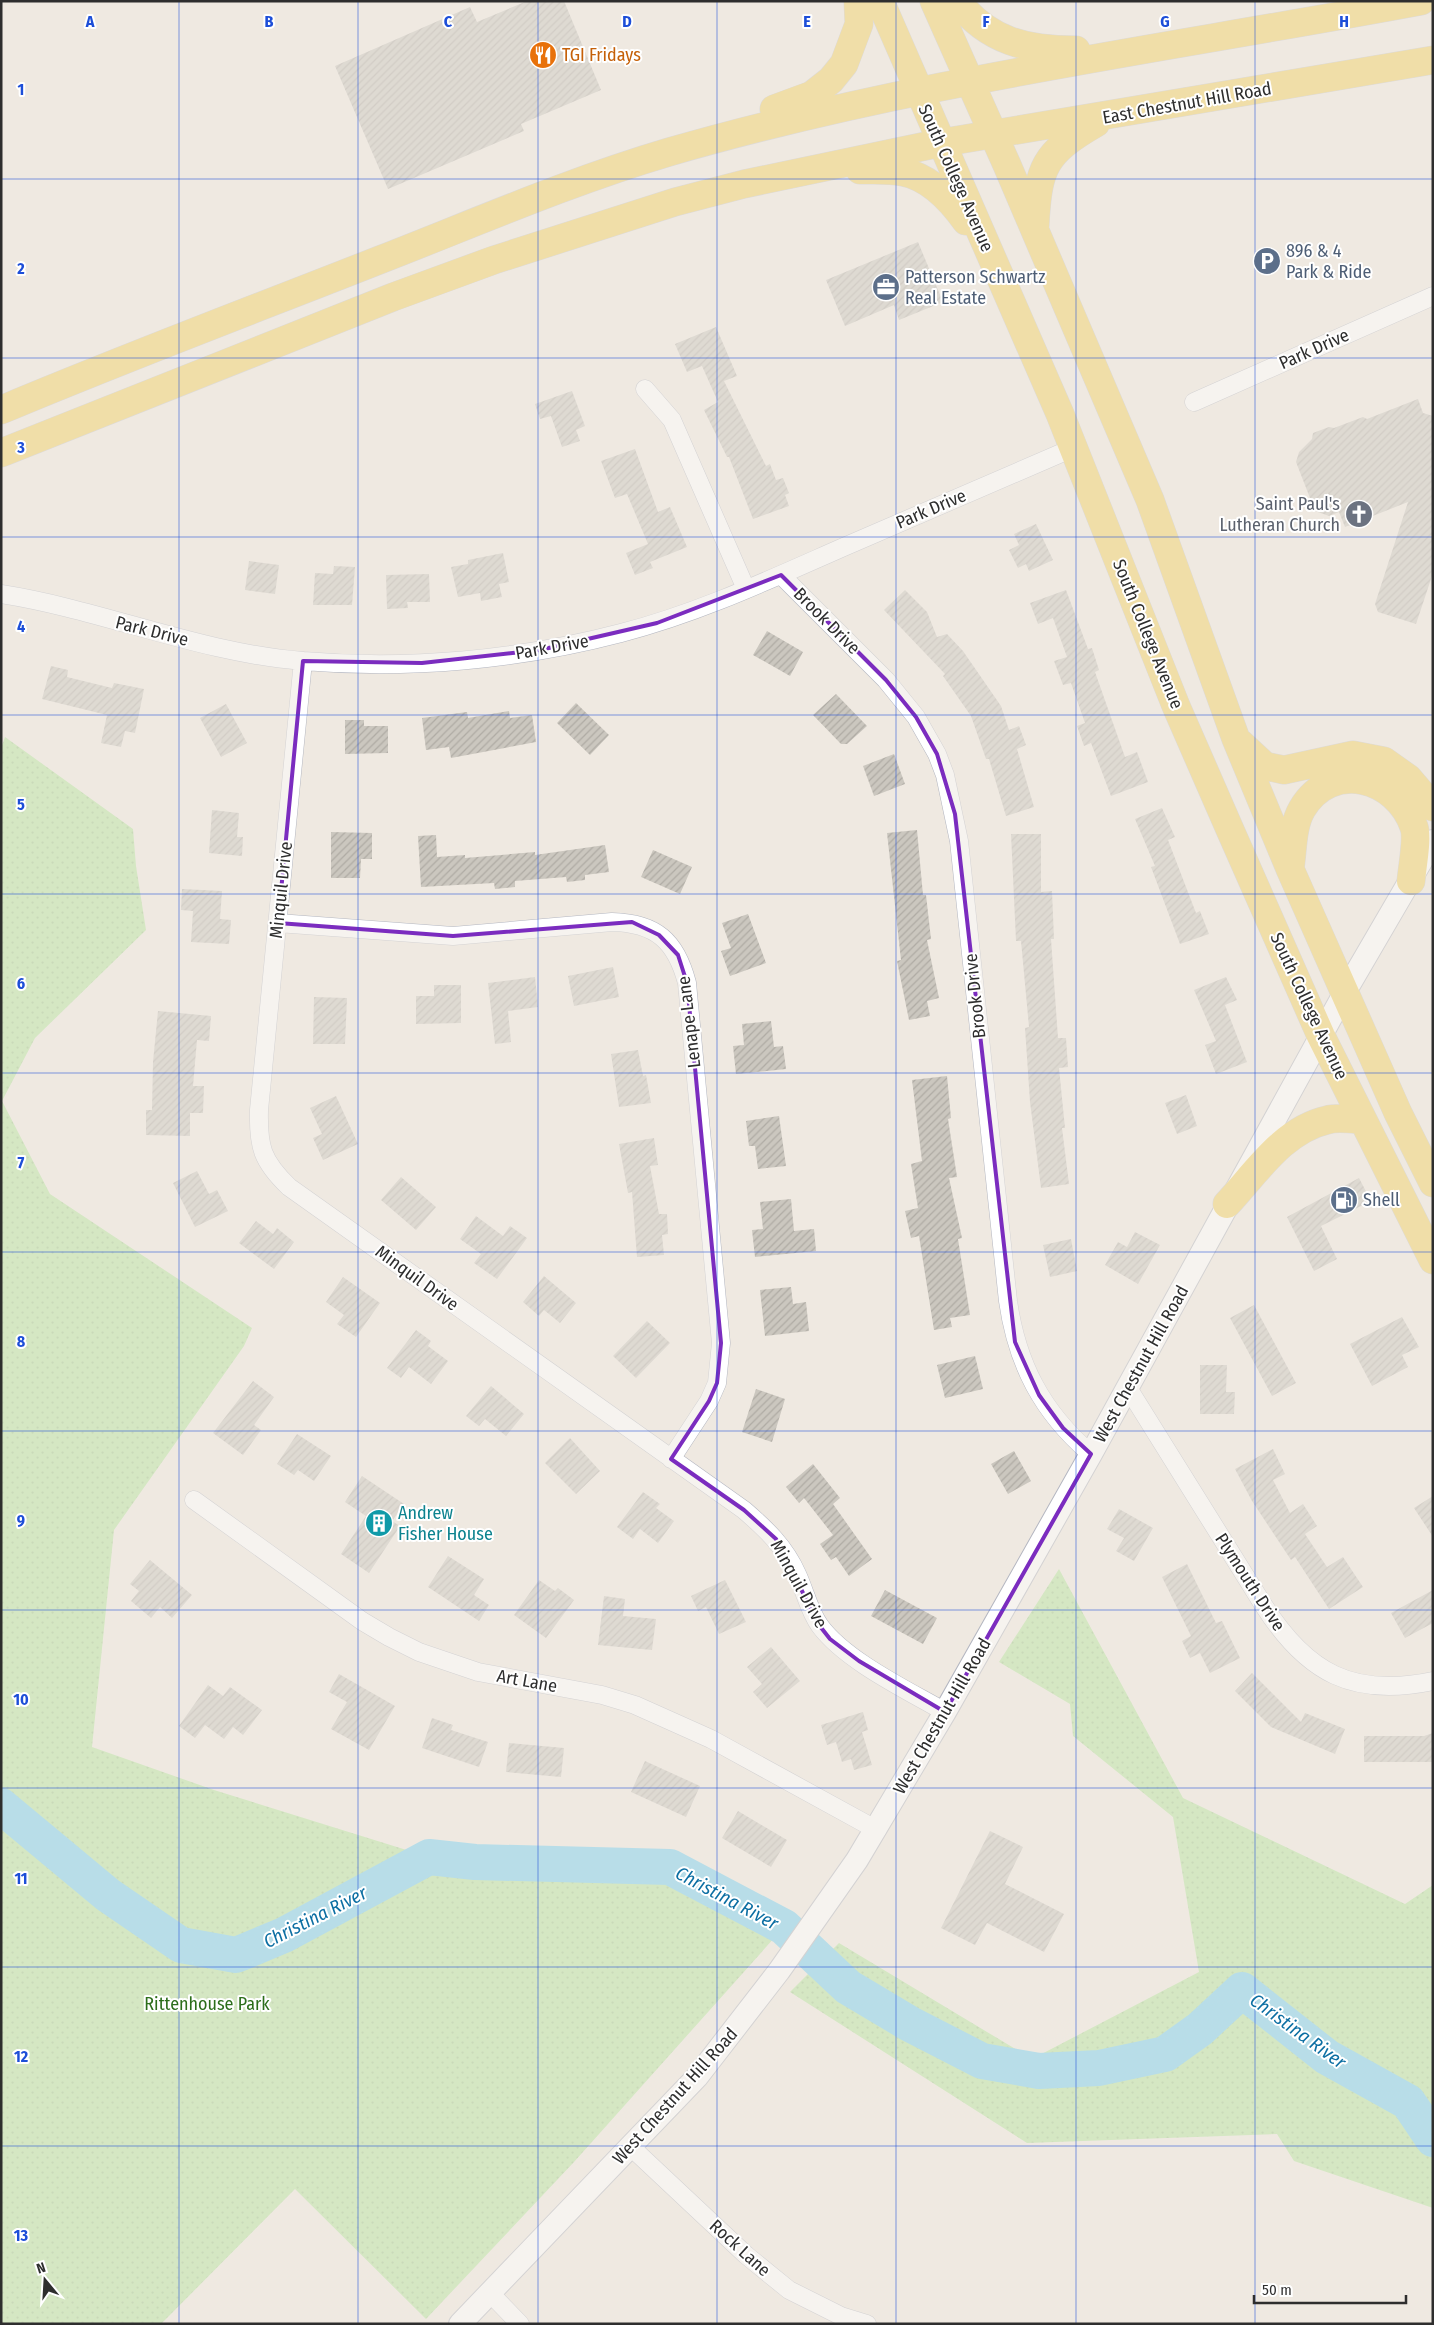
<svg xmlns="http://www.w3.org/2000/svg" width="1434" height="2325" font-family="'Fira Sans Condensed',sans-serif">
<defs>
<pattern id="park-dots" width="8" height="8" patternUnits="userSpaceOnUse" patternTransform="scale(1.25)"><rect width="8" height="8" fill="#b6e59e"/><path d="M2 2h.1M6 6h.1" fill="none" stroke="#9dc588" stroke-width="1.8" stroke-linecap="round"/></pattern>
<pattern id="building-hatch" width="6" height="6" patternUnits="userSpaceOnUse" patternTransform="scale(1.25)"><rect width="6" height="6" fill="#cbc7bf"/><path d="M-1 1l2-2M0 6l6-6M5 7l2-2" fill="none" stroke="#afaba4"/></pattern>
</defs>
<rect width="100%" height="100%" fill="#efe9e1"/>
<!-- park -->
<path fill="url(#park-dots)" d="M5,737L133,829L136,866L146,930L35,1038L2,1101L50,1194L252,1328L244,1346L114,1530L92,1747L214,1790L429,1857L475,1862L670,1867L784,1927L574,2162L426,2319L295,2189L161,2324H1V748Z
M1059,1569L1183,1798L1405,1904L1433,1885V2208L1294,2161L1277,2134L1027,2143L790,1992L839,1943L1032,2059L1199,1972L1173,1817L1073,1736L1070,1704L999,1662Z"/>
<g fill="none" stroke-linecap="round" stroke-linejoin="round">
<!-- river -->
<path stroke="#75cff0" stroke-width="36" d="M1,1806L108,1895L181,1945L236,1955L284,1935L429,1857L475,1862L670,1867L784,1927L848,1987L910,2024L982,2061L1039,2071L1099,2068L1165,2054L1200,2029L1242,1990L1327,2057L1408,2102L1433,2139"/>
</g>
<!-- building -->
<path fill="url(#building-hatch)" d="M527,1H564L601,90L521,124L524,131L388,189L335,66L470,7L477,22Z
M918,242L943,302L899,320L894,305L845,326L826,280Z
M716,327L737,376L724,381L766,466L770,464L776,480L783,478L789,493L785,495L789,506L753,519L729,457H727L704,410L718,402L702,366L687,372L675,344Z
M572,391L585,426L576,430L580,441L562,447L551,416L540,419L535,404Z
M1418,399L1423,413L1433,416V573L1416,624L1378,612L1375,604L1408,502L1345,527L1339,512L1329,516L1315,511L1296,462L1299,452L1312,439L1313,433L1329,427L1334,428L1363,417L1367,419Z
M635,449L658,512L670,507L687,547L650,562L653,568L635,575L626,553L648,544L627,494L615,498L601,461Z
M1036,524L1053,560L1029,571L1026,564L1018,568L1009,550L1019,545L1014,534Z
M503,553L509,582L499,584L502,597L481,601L480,593L458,597L451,567L468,564V560Z
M249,561L279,565L275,594L245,590Z
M334,566L355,567L352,605H313L315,573L333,574Z
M429,574L430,602H407L408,608L387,609L386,575Z
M905,590L927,612L937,637L947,634L963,651L1001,706L1009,730L1019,726L1026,745L1017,749L1034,807L1006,816L989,759H986L971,716L943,676L945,674L884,610Z
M1066,590L1088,649L1092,648L1099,670L1095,672L1125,757L1137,752L1148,782L1111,796L1091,743L1084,746L1077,726L1085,723L1071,683L1063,685L1054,661L1067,657L1053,618L1038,624L1030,603Z
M767,631L803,652L790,676L753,655Z
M51,666L68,670L67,677L112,688L114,683L144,689L135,733L125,731L121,747L101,743L107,715L42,699Z
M836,694L867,726L847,744H841L813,715Z
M576,703L609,735L590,755L557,723Z
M226,704L247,743L221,757L200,718Z
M509,711L510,718L532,715L536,742L451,758L449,747L426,750L422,718L467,712L468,718Z
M345,720H364V726H388V753L345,754Z
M894,754L905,784L874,796L863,766Z
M1162,808L1175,837L1168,840L1196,913L1200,911L1209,934L1180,944L1151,867L1155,866L1135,819Z
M212,810L239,813L237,837H243L242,856L209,853Z
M917,830L923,895H926L931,939L927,940L939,998L927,1001L930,1016L909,1020L897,961L901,960L887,833Z
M331,832L372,833V859H361L360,878H331Z
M1011,834H1041V892L1052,891L1054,939H1051L1058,1038H1066L1068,1067L1059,1068L1065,1128H1062L1069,1184L1041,1188L1030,1102L1025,1028L1029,1027L1021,941H1016Z
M436,835L437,857L465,855V858L535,852V855L605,845L609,872L585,875V880L567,882L566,877L515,881V887L495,889L494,883L421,887L418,836Z
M653,850L692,867L680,894L641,877Z
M182,889L222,891L220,919L231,920L229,944L191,942L193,911L181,910Z
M748,914L766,963L730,976L721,951L731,948L722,923Z
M613,967L619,997L574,1006L568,976Z
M535,977L538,1007L508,1011L511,1042L495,1044L488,983Z
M1226,977L1237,1000L1225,1005L1247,1062L1216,1074L1205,1045L1216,1041L1194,990Z
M434,985H461V1023L416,1024V996H434Z
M314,997L347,998L345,1044H313Z
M158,1011L211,1016L209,1041L197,1040L193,1086H204L203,1113H190V1136L146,1135V1110H152L153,1062Z
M771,1021L774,1047L783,1046L786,1069L736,1074L733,1046L744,1045L742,1024Z
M638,1050L643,1076L646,1075L651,1103L619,1107L611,1054Z
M947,1076L951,1118L948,1119L957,1177L949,1178L962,1238L958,1239L970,1315L950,1318L952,1327L934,1330L919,1236L911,1238L905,1211L918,1208L911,1164L922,1161L912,1080Z
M1186,1095L1197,1126L1177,1134L1165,1103Z
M336,1096L358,1144L323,1160L313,1138L322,1134L310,1108Z
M779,1116L786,1166L758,1169L755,1146H749L746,1121Z
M654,1138L658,1165L650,1166L659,1214H667L668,1234L662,1235L664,1255L637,1257L632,1192L628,1193L619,1144Z
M197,1171L209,1194L217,1190L228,1211L195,1227L173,1183Z
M401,1177L436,1207L416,1230L381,1200Z
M1359,1178L1371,1201L1321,1226L1337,1259L1314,1271L1287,1217Z
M791,1199L794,1231L814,1229L816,1251L755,1257L752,1230L763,1229L760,1202Z
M476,1216L503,1236L510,1226L527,1238L497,1279L474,1263L481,1254L460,1239Z
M256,1221L273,1234L277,1228L294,1242L274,1269L239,1243Z
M1135,1232L1160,1245L1138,1284L1105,1265L1118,1242L1127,1247Z
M1071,1239L1077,1271L1050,1277L1043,1245Z
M544,1276L576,1303L560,1323L544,1310L539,1316L523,1302Z
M343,1277L380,1303L356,1337L337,1324L344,1315L326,1302Z
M791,1287L793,1304L806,1302L809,1331L765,1336L760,1290Z
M1254,1305L1296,1383L1272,1396L1230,1318Z
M1402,1317L1419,1347L1402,1355L1408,1367L1372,1386L1350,1344Z
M647,1321L670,1343L636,1378L613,1356Z
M416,1330L431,1341L428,1346L448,1361L431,1384L409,1367L401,1378L387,1368Z
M975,1356L983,1389L945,1398L937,1365Z
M1200,1365H1227L1226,1392H1235L1234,1414H1200Z
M253,1381L274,1397L254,1425L261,1430L243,1455L213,1433Z
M491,1386L524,1414L506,1436L485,1419L479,1426L466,1416Z
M756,1389L785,1399L772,1442L742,1432Z
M297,1434L331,1456L314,1481L298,1470L294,1475L277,1464Z
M570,1438L600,1471L576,1494L545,1463Z
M1273,1449L1285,1474L1273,1480L1290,1513L1303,1504L1317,1526L1305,1534L1327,1567L1343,1557L1363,1587L1329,1609L1295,1557L1291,1560L1252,1501L1235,1469Z
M1014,1451L1031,1481L1008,1494L991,1464Z
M813,1464L840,1498L833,1504L872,1559L849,1576L836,1557L831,1560L820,1544L833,1535L804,1498L799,1503L786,1487Z
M362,1476L404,1504L392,1521L400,1526L369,1573L341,1554L366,1516L345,1502Z
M643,1492L660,1504L656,1508L674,1521L658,1543L640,1529L633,1539L617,1527Z
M1433,1496V1537L1414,1508Z
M1119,1509L1153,1528L1134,1561L1116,1551L1124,1538L1107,1529Z
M448,1556L484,1579L474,1595L489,1605L479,1621L428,1587Z
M150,1560L192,1595L172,1618L160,1607L151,1618L131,1601L139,1591L130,1584Z
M1187,1564L1216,1623L1222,1621L1240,1658L1210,1673L1200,1653L1190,1658L1182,1641L1191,1636L1162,1577Z
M539,1580L555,1591L558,1588L574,1600L546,1638L514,1615Z
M725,1580L746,1622L719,1634L706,1607L698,1611L691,1596Z
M885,1590L937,1618L923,1644L871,1616Z
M1433,1590V1623L1405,1638L1391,1613Z
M604,1596L625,1599L623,1616L656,1619L652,1650L598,1645Z
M771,1647L800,1681L767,1708L753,1692L762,1684L747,1667Z
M1252,1673L1301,1722L1305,1713L1345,1729L1335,1754L1271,1727L1235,1691Z
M339,1674L395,1706L369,1750L331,1729L347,1702L329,1692Z
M208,1685L223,1696L230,1687L262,1710L243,1735L233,1727L224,1739L205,1725L195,1738L179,1726Z
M863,1712L868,1730L862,1732L872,1765L854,1770L851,1759L842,1762L836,1742L827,1745L821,1725Z
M432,1718L453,1725L451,1730L488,1742L479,1767L422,1748Z
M1433,1733V1762H1364V1736H1424Z
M509,1743L564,1748L561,1777L506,1772Z
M645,1761L700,1786L686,1817L631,1792Z
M738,1811L787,1840L771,1867L722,1838Z
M990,1831L1023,1847L1005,1884L1064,1914L1044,1952L987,1923L975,1945L941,1928Z"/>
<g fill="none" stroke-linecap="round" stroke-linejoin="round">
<!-- minor casing -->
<g stroke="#b4b7c1" stroke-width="19">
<path id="minor" d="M645,389L672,420L746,589
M1194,402L1433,296
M781,575L886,680L916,717L937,754L945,775L959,841L1008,1301C1017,1364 1042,1412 1091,1454
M1,594C103,610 200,653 303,661C408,670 518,660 621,633C699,613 773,578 846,546C922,513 998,481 1073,448
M303,661L259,1110C258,1147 262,1161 289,1187L744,1510C766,1529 785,1547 797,1574C805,1591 809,1611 820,1626C846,1661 907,1690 945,1712
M278,923L453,936L612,922C656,923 676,941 687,983L721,1343L717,1383L709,1401L671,1459
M1128,1388L1264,1606C1307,1673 1353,1698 1433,1681
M194,1500L362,1621L389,1637L419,1652L478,1672L602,1695L635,1705L711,1739L877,1830
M631,2147L746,2255L789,2290L841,2316L867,2324
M490,2293L520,2324"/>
</g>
<!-- tertiary casing -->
<g stroke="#b4b7c1" stroke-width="24">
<path id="tertiary" d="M460,2324L697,2077L779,1971L857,1860L945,1712L1091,1454L1345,992L1433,841"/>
</g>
<!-- primary casing -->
<g stroke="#c9c9c9" stroke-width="29">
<path id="primary" d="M880,1L1060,414L1176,706L1231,832L1321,1036L1433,1260
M934,1L1007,165L1150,500L1236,739L1290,869L1398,1113L1433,1183
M957,1C989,42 1027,50 1076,50
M774,109L812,95L831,80L844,64L859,24L858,1
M860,170C874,170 889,169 903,172C929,177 951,200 966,221
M1035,226C1038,167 1044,153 1096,123
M1,410C127,357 255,309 382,259C477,222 571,181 669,152C914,81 1170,48 1421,1
M1,453L393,297L494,260L675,202L744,184L940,143L1433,60
M1240,743L1265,766L1284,770L1353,755L1384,761L1408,778L1433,807
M1290,869C1293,850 1292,826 1302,809C1332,759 1397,777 1414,827C1418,838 1412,868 1411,881
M1227,1204C1256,1173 1283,1130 1327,1120C1337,1117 1351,1119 1362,1120"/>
</g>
<!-- minor -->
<use href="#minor" stroke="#fff" stroke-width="18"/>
<!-- tertiary -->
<use href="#tertiary" stroke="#fff" stroke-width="22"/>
<!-- primary -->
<use href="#primary" stroke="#f2d163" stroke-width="28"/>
</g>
<!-- marked area -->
<path d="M0 0H1434V2325H0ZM781,575L886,680L916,717L937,754L955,814L1015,1342L1039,1395L1063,1428L1091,1454L945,1712L859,1661L830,1639L819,1625L776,1539L744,1510L671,1459L709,1401L717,1383L721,1343L687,983L678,955L659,935L632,922L453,936L278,923L303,661L422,663L540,650L657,623Z" fill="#efe9e1" fill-opacity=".55" fill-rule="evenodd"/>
<path fill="none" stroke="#7b2cbf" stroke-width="4" stroke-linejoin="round" d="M781,575L886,680L916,717L937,754L955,814L1015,1342L1039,1395L1063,1428L1091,1454L945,1712L859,1661L830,1639L819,1625L776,1539L744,1510L671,1459L709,1401L717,1383L721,1343L687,983L678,955L659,935L632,922L453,936L278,923L303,661L422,663L540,650L657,623Z"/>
<!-- grid -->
<path fill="none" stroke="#1d4ed8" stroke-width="1" stroke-opacity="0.55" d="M179,1V2324M358,1V2324M538,1V2324M717,1V2324M896,1V2324M1076,1V2324M1255,1V2324M1,179H1433M1,358H1433M1,537H1433M1,715H1433M1,894H1433M1,1073H1433M1,1252H1433M1,1431H1433M1,1610H1433M1,1788H1433M1,1967H1433M1,2146H1433"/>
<!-- icons -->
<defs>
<g id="restaurant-disc" transform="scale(1.4375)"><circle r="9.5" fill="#e8710a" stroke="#fff"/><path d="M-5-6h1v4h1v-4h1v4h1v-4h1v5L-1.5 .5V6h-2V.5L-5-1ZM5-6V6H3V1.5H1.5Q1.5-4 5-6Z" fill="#fff"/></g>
<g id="parking-disc" transform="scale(1.4375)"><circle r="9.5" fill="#5c6f8a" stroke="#fff"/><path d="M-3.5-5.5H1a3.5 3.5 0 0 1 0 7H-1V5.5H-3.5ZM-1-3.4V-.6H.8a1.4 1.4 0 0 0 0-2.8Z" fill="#fff"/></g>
<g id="office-disc" transform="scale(1.4375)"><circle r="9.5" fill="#5c6f8a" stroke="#fff"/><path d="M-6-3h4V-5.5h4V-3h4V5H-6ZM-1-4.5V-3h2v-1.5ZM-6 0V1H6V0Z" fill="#fff"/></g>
<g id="church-disc" transform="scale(1.4375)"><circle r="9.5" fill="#6b7280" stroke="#fff"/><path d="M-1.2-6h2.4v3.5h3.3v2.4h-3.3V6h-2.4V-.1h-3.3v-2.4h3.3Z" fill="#fff"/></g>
<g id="fuel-disc" transform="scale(1.4375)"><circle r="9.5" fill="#5c6f8a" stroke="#fff"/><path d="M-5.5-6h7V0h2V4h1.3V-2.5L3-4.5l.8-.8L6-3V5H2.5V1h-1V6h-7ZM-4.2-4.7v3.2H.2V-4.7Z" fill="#fff"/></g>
<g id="building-disc" transform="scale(1.4375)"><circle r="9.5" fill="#0f9aa8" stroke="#fff"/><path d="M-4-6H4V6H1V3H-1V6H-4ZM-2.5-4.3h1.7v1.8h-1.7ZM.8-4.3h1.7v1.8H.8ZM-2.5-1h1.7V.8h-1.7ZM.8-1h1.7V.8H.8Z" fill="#fff"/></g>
</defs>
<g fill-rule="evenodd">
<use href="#restaurant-disc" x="543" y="55"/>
<use href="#parking-disc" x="1267" y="261"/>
<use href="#office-disc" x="886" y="287"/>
<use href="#church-disc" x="1359" y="514"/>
<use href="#fuel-disc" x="1344" y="1200"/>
<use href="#building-disc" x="379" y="1523"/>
</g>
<g text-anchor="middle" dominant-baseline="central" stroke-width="4" stroke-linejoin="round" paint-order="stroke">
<!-- food labels -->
<g font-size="18" fill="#c56008" stroke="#fff" text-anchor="start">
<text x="562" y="55">TGI Fridays</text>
</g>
<!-- street labels -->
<g font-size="18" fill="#2e2e2e" stroke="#fff">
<text transform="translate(1187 103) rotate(-10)">East Chestnut Hill Road</text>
<text transform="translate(956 178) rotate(66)">South College Avenue</text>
<text transform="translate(1314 349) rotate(-24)">Park Drive</text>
<text transform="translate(931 509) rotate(-23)">Park Drive</text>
<text transform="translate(827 621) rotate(45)">Brook Drive</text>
<text transform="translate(152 631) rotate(14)">Park Drive</text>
<text transform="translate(1148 634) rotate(68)">South College Avenue</text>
<text transform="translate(552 647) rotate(-10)">Park Drive</text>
<text transform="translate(281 890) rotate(-84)">Minquil Drive</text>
<text transform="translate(975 996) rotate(-96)">Brook Drive</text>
<text transform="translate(1309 1006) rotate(65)">South College Avenue</text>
<text transform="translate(689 1022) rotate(-97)">Lenape Lane</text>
<text transform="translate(417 1278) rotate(36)">Minquil Drive</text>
<text transform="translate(1141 1364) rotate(-61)">West Chestnut Hill Road</text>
<text transform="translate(1250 1582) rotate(57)">Plymouth Drive</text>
<text transform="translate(799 1584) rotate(61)">Minquil Drive</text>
<text transform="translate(527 1681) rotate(10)">Art Lane</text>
<text transform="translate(942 1716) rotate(-60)">West Chestnut Hill Road</text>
<text transform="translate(675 2096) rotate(-48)">West Chestnut Hill Road</text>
<text transform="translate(740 2248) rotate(42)">Rock Lane</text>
</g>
<!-- service labels -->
<g font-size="18" fill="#4e5e75" stroke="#fff" text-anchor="start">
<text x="1286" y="251">896 &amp; 4<tspan x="1286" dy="21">Park &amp; Ride</tspan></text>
<text x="905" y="277">Patterson Schwartz<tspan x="905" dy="21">Real Estate</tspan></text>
<text x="1363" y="1200">Shell</text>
</g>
<!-- worship labels -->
<g font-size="18" fill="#5b616d" stroke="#fff" text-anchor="end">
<text x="1340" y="504">Saint Paul's<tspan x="1340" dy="21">Lutheran Church</tspan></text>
</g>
<!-- culture labels -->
<g font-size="18" fill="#0d838f" stroke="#fff" text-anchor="start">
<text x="398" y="1513">Andrew<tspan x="398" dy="21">Fisher House</tspan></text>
</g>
<!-- park labels -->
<g font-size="18" fill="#2c6e1b" stroke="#fff">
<text x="207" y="2004">Rittenhouse Park</text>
</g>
<!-- water labels -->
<g font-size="19" font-style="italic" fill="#0d6fa3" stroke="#fff">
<text transform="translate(727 1898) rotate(28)">Christina River</text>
<text transform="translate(315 1917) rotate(-27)">Christina River</text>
<text transform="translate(1298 2031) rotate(36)">Christina River</text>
</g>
</g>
<g font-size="16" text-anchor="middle" font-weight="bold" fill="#1d4ed8" stroke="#fff" stroke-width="4" stroke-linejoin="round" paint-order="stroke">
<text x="90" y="27">A</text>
<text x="269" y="27">B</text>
<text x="448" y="27">C</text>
<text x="627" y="27">D</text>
<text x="807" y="27">E</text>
<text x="986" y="27">F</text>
<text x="1165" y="27">G</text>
<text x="1344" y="27">H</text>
<text x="21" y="95">1</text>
<text x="21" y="274">2</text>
<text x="21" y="453">3</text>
<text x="21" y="632">4</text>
<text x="21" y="810">5</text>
<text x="21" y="989">6</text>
<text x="21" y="1168">7</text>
<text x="21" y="1347">8</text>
<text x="21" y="1526">9</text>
<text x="21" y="1705">10</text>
<text x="21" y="1884">11</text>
<text x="21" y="2062">12</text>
<text x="21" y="2241">13</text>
</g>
<!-- border -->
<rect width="1434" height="2325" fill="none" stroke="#2e2e2e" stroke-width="5"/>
<!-- north arrow -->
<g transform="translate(45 2280) rotate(342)" stroke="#ffffff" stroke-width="4" paint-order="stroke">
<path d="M0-4L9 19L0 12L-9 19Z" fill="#2e2e2e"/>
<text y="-8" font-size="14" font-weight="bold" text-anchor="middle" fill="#2e2e2e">N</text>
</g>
<!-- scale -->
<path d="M1254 2295v8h152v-8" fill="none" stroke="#2e2e2e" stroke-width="2.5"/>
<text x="1262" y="2295" font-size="15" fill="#2e2e2e" stroke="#ffffff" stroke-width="4" paint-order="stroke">50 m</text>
</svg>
